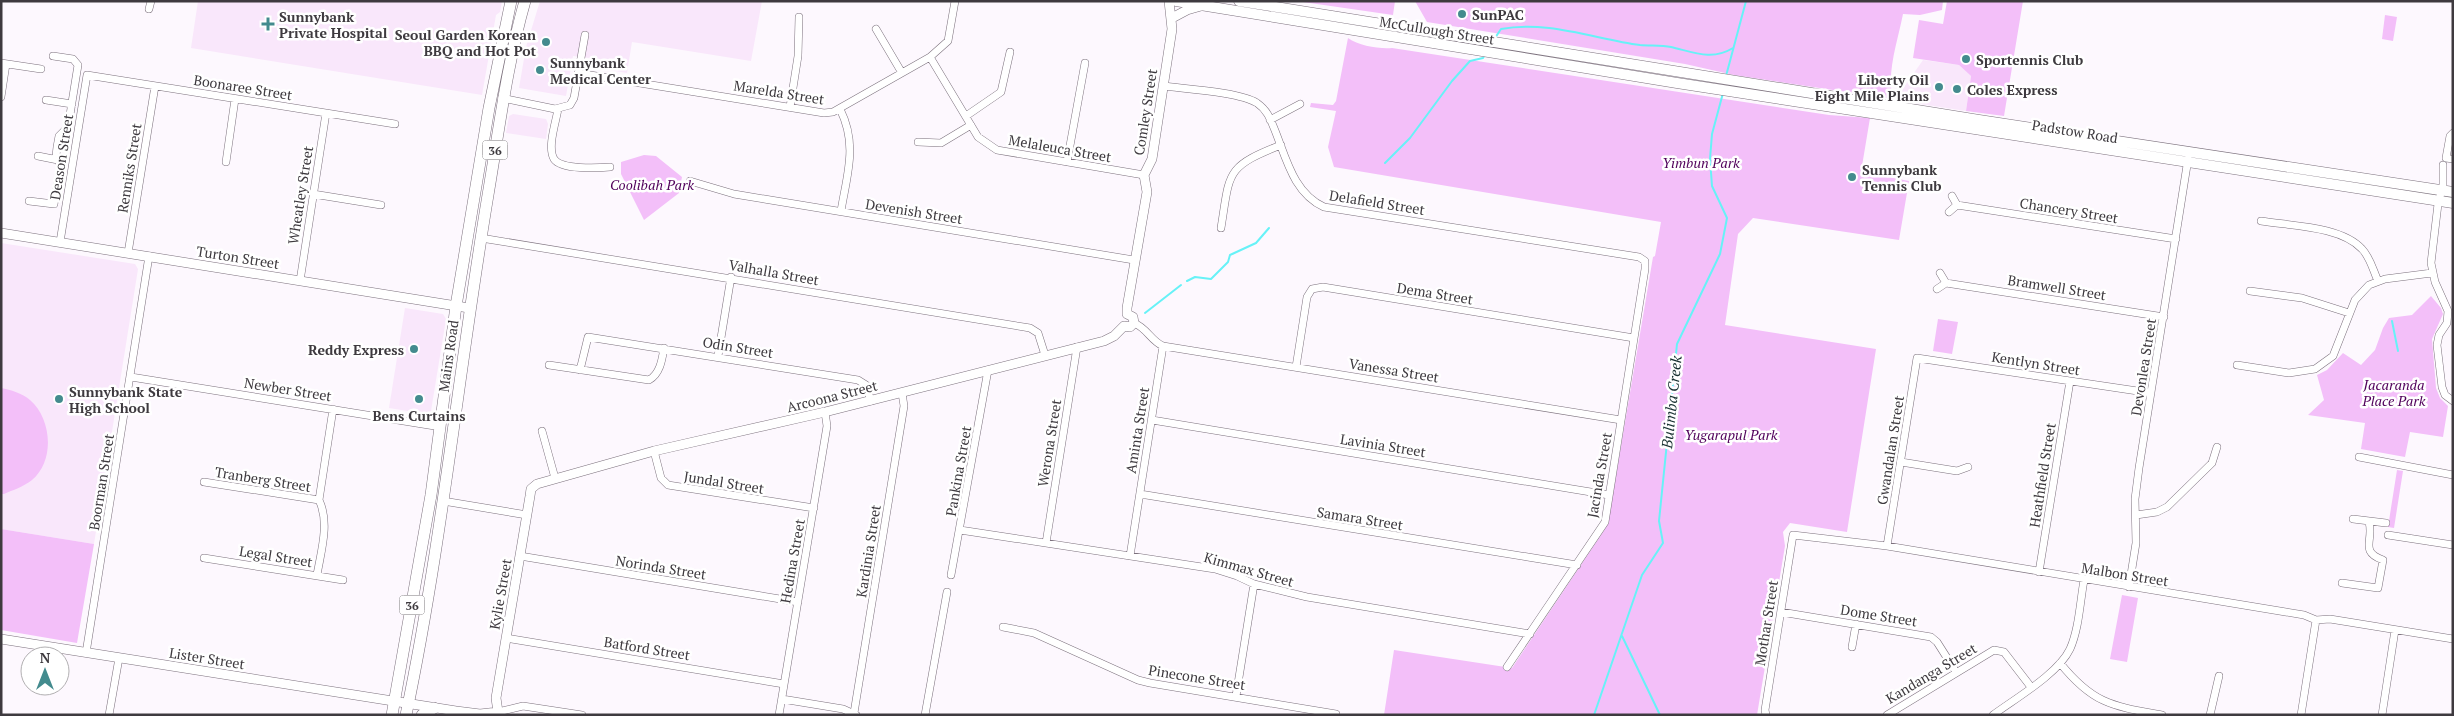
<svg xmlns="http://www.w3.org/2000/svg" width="2454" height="716" font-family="'PT Serif',serif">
<rect width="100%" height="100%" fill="#fdf8fe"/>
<!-- built -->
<path fill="#f9e7fb" d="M198,1H502L500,12L496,15L482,95L191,48Z
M540,1H762L751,61L632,42L627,73L592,67L589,63V58L573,56L566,96L519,88L526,47Z
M1923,60L1959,65L1971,76L1966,111L1895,100Z
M513,114L546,119L548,124L546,139L506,133L509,116Z
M1,243L135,264L138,269L94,544L1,529Z
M405,308L443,314L446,319L431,411L426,414L389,408Z"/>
<!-- green -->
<path fill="#f3bff9" d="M1296,1H1395L1393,15Z
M1415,1H1943L1942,10L1920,15L1903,14C1898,40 1886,73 1893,99L1734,75L1685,64L1427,22Z
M1947,1H2023L2004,116L1966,111L1971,76L1959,65L1913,58L1919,20L1943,24Z
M2385,15L2397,17L2393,41L2382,39Z
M1348,38C1359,46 1379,49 1392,48L1829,115L1870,118L1861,172L1909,181L1899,240L1753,218L1738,234L1725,325L1876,349L1847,532L1790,523L1783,532L1785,546L1757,715H1384L1394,650L1512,668L1605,529L1609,517L1653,257L1655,256L1661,222L1334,167L1328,147L1336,111L1310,107L1311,103L1333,105L1336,101Z
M644,155L656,156L682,177L679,193L644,220L621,174V162Z
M2431,296L2441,308L2443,314L2432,339L2436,388L2440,398L2448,406L2443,437L2410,432L2405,457L2361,449L2365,423L2308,415L2324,400L2317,375L2327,370L2343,353L2361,365L2375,350L2383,328L2389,318L2412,315Z
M1938,319L1958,322L1952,354L1933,351Z
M1,388C11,390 22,393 30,400C52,419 55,461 32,480C23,487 13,490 4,494H1Z
M2397,470L2403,471L2394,528L2388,527Z
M1,529L94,544L77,643L1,630Z
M2122,595L2138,598L2127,662L2110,659Z"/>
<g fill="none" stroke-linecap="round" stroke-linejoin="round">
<!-- stream -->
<path stroke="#67f2f7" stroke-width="2" d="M1495,38L1501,29C1547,20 1595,39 1640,45C1650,46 1661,45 1671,47C1693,52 1712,61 1733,48
M1726,76L1746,1
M1385,163L1410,138L1452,81L1470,61L1483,58L1485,55
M1187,281L1195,277L1211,279L1228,262L1230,255L1256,243L1269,228
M1145,313L1181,285
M2392,321L2398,351
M1622,636L1660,715
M1594,715L1642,575L1663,543L1659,521L1677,344L1720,254L1727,218L1712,186L1710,159L1712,134L1723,93"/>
<!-- minor casing -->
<g stroke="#7c717d" stroke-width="8">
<path id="minor" d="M149,9L151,1
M876,29L902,73
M930,57L978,137L997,150L1144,175
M1,63L41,69
M578,73L824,113L833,112L930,57L948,41L955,1
M1163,86C1186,89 1240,92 1257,103C1267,110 1270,118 1274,128C1286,157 1293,193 1324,207L1639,257L1645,261V269L1605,522L1507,667
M1,97L6,64
M502,98L555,109L570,105L574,98L585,35
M46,100L72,104
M790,107L798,56L799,17
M558,109C556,122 547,147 554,159C561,170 598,168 610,167
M840,109C858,145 847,174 841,211
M966,116L1001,92L1010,52
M1270,120L1300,104
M2453,133L2450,136L2446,158L2453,159
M918,142L941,143L971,125
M38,156L58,160
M226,162L235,99
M1067,162L1085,63
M2443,165V185L2438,204L2431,263L2435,282L2448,311L2447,323L2439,335L2437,345L2442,387L2445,395L2453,401
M690,181L734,194L1134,260
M313,194L381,205
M29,201L54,204L61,166L56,156L57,147L59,136L68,127L78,65L73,59L53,56
M1957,205L2176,239
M1949,212L1957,205L1952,196
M2261,221C2291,226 2341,226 2362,249C2370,257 2373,270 2378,281
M1221,228C1230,172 1225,167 1281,145
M481,238L1030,328L1038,333L1045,355
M60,242L87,75L395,124
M128,253L155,86
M300,281L326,113
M1946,283L2164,317
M1937,289L1946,283L1940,273
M2250,291L2302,298L2349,313
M1163,346L1621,420
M718,356L731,277
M549,365L649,380C660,374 662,360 664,348
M2237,365L2289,373L2315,369L2333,356L2355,300L2369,285L2385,279L2432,273
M1296,367L1307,297L1312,289L1323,287L1634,338
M580,370L588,337L858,380L866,385L871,401
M131,377L441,427
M1152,420L1609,495
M542,431L555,478
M654,451L661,478L668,485L814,508
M2359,457L2453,475
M1901,462L1957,471L1968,467
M204,482L319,500
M1140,494L1577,565
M443,501L527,515
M2136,515L2157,512L2167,507L2212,463L2217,447
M2353,519L2386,523
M960,530L1215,569L1237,576L1254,584L1307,597L1530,634
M2388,535L2453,545
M1046,543L1077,347
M1887,546L1917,358L2151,393
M520,556L798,602
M1130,556L1163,346C1151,341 1147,328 1134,323
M204,558L343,580
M2039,572L2070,381
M317,575C321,551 330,523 319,500L333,409
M951,575L988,370
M2342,583L2378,588L2383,560C2359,551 2374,541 2369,522
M2129,587L2136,543L2135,499L2139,468L2188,159
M1781,612L1931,637L1937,642L1956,672
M1003,627L1034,633L1138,680L1150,683L1336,714
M506,638L784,684
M1852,647L1856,624
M86,653L149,256
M2060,663C2093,704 2112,706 2162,715
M1236,696L1254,584
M782,699L843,709L856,715
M854,713L904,406L902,393
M498,714V712L523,706L582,715
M109,715L119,658
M779,715L827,426L825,412
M925,715L947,592
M1766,715L1765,710L1793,535L1887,546L2304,615L2316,620L2330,619L2453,639
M1887,715L1994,650L2004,652L2031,687
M1993,715C2016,698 2058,674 2070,649C2079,629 2080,602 2084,580
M2210,715L2219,676
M2301,715L2316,620
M2382,715L2395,630"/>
</g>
<!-- tertiary casing -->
<g stroke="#7c717d" stroke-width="10">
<path id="tertiary" d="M1172,18L1187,10L1201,6
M1,233L469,308
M1127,314V308L1147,192L1144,175L1152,159L1172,29L1169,1
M1124,326L1130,327L1134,323L1133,317L1127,314
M1,639L456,711L480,714L498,712L496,698L530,496L531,489L537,484L654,451L825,412L1104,341L1114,336L1124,326"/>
</g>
<!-- secondary casing -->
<g stroke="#7c717d" stroke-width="11">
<path id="secondary" d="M1176,1L1677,83L2453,203
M1239,1L1979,120L2453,192"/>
</g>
<!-- primary casing -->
<g stroke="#7c717d" stroke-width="12">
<path id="primary" d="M392,715L431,495L456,306L489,108L511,1
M406,715C442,543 459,368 488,195C499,130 507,64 525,1
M422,715L434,708"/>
</g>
<!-- minor -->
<use href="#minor" stroke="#fff" stroke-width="7"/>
<!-- tertiary -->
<use href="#tertiary" stroke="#fff" stroke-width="9"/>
<!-- secondary -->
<use href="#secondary" stroke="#fff" stroke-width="10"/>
<!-- primary -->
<use href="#primary" stroke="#fff" stroke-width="11"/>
</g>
<!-- markers -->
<g fill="#438b8e" stroke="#fff" stroke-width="2">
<circle cx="1462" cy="14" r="5"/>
<path d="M265.5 16.5h5v5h5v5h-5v5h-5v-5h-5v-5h5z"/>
<circle cx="546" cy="42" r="5"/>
<circle cx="1966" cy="59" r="5"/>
<circle cx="540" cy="70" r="5"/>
<circle cx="1939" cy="87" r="5"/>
<circle cx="1957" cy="89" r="5"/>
<circle cx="1852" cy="177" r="5"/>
<circle cx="414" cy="349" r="5"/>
<circle cx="59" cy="399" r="5"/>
<circle cx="419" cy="399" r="5"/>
</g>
<g text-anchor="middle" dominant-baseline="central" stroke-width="5" stroke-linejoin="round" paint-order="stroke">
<!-- shield labels -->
<g fill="#fff" stroke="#787579" stroke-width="1">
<rect x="482.5" y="140.5" width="25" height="19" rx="4"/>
<rect x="399.5" y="595.5" width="25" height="19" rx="4"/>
</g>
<g font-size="12" font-weight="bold" fill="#3e3a3f">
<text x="495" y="150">36</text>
<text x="412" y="605">36</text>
</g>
<!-- poi labels -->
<g font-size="14" font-weight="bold" fill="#3e3a3f" stroke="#fff" text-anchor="start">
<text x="1472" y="14">SunPAC</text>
<text x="279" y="16">Sunnybank<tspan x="279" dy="16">Private Hospital</tspan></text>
<text x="536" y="34" text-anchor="end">Seoul Garden Korean<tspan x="536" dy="16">BBQ and Hot Pot</tspan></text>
<text x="1976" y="59">Sportennis Club</text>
<text x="550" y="62">Sunnybank<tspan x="550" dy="16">Medical Center</tspan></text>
<text x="1929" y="79" text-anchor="end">Liberty Oil<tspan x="1929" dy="16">Eight Mile Plains</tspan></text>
<text x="1967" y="89">Coles Express</text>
<text x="1862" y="169">Sunnybank<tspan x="1862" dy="16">Tennis Club</tspan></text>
<text x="404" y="349" text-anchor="end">Reddy Express</text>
<text x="69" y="391">Sunnybank State<tspan x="69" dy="16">High School</tspan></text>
<text x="419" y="415" text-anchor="middle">Bens Curtains</text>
</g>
<!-- street labels -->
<g font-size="14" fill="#3e3a3f" stroke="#fff">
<text transform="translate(1437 30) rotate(9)">McCullough Street</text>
<text transform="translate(243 87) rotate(9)">Boonaree Street</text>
<text transform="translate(779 92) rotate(9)">Marelda Street</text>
<text transform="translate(1145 112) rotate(-81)">Comley Street</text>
<text transform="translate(2075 131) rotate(9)">Padstow Road</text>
<text transform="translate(1060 148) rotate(10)">Melaleuca Street</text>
<text transform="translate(61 157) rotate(-81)">Deason Street</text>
<text transform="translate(129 168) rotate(-81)">Renniks Street</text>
<text transform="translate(300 195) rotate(-81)">Wheatley Street</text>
<text transform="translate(1377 202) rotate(9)">Delafield Street</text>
<text transform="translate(2069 210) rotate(9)">Chancery Street</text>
<text transform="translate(914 211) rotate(9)">Devenish Street</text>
<text transform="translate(238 257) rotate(9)">Turton Street</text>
<text transform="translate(774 272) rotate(10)">Valhalla Street</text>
<text transform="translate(2057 287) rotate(9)">Bramwell Street</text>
<text transform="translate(1435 293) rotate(9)">Dema Street</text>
<text transform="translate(738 347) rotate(9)">Odin Street</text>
<text transform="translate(448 356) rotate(-82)">Mains Road</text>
<text transform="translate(2036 363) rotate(9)">Kentlyn Street</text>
<text transform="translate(2143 367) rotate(-81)">Devonlea Street</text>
<text transform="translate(1394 370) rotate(9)">Vanessa Street</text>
<text transform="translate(288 389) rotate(9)">Newber Street</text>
<text transform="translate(832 396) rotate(-14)">Arcoona Street</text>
<text transform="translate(1137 430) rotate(-81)">Aminta Street</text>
<text transform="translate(1049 443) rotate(-81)">Werona Street</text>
<text transform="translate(1383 445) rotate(9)">Lavinia Street</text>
<text transform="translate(1890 450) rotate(-81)">Gwandalan Street</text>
<text transform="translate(958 471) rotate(-80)">Pankina Street</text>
<text transform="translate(1599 475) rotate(-80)">Jacinda Street</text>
<text transform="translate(2042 475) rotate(-81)">Heathfield Street</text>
<text transform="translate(263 479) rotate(9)">Tranberg Street</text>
<text transform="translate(101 482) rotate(-81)">Boorman Street</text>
<text transform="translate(724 482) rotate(9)">Jundal Street</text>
<text transform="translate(1360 518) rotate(9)">Samara Street</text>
<text transform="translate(868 551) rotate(-81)">Kardinia Street</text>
<text transform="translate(276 556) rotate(9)">Legal Street</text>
<text transform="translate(792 561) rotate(-80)">Hedina Street</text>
<text transform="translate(661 567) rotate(9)">Norinda Street</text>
<text transform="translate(1249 569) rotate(16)">Kimmax Street</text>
<text transform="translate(2125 574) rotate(9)">Malbon Street</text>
<text transform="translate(500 594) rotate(-80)">Kylie Street</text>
<text transform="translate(1879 615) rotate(9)">Dome Street</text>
<text transform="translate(1766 623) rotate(-81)">Mothar Street</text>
<text transform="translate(647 648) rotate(9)">Batford Street</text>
<text transform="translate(207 658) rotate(9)">Lister Street</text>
<text transform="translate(1931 673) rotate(-31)">Kandanga Street</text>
<text transform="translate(1197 677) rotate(9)">Pinecone Street</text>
</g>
<!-- park labels -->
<g font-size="14" font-style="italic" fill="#51005b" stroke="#fff">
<text x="1701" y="162">Yimbun Park</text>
<text x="652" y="184">Coolibah Park</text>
<text x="2394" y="384">Jacaranda<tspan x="2394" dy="16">Place Park</tspan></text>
<text x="1731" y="434">Yugarapul Park</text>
</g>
<!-- water labels -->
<g font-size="15" font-style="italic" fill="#193132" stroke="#fff">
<text transform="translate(1671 402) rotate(-84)">Bulimba Creek</text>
</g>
</g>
<!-- border -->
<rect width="2454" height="716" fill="none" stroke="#3e3a3f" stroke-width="5"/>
<!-- north arrow -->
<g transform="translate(45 671)"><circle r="24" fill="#ffffff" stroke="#b2b0b2"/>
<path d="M0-4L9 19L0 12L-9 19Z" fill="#438b8e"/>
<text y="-8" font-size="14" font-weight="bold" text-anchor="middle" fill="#3e3a3f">N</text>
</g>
</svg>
